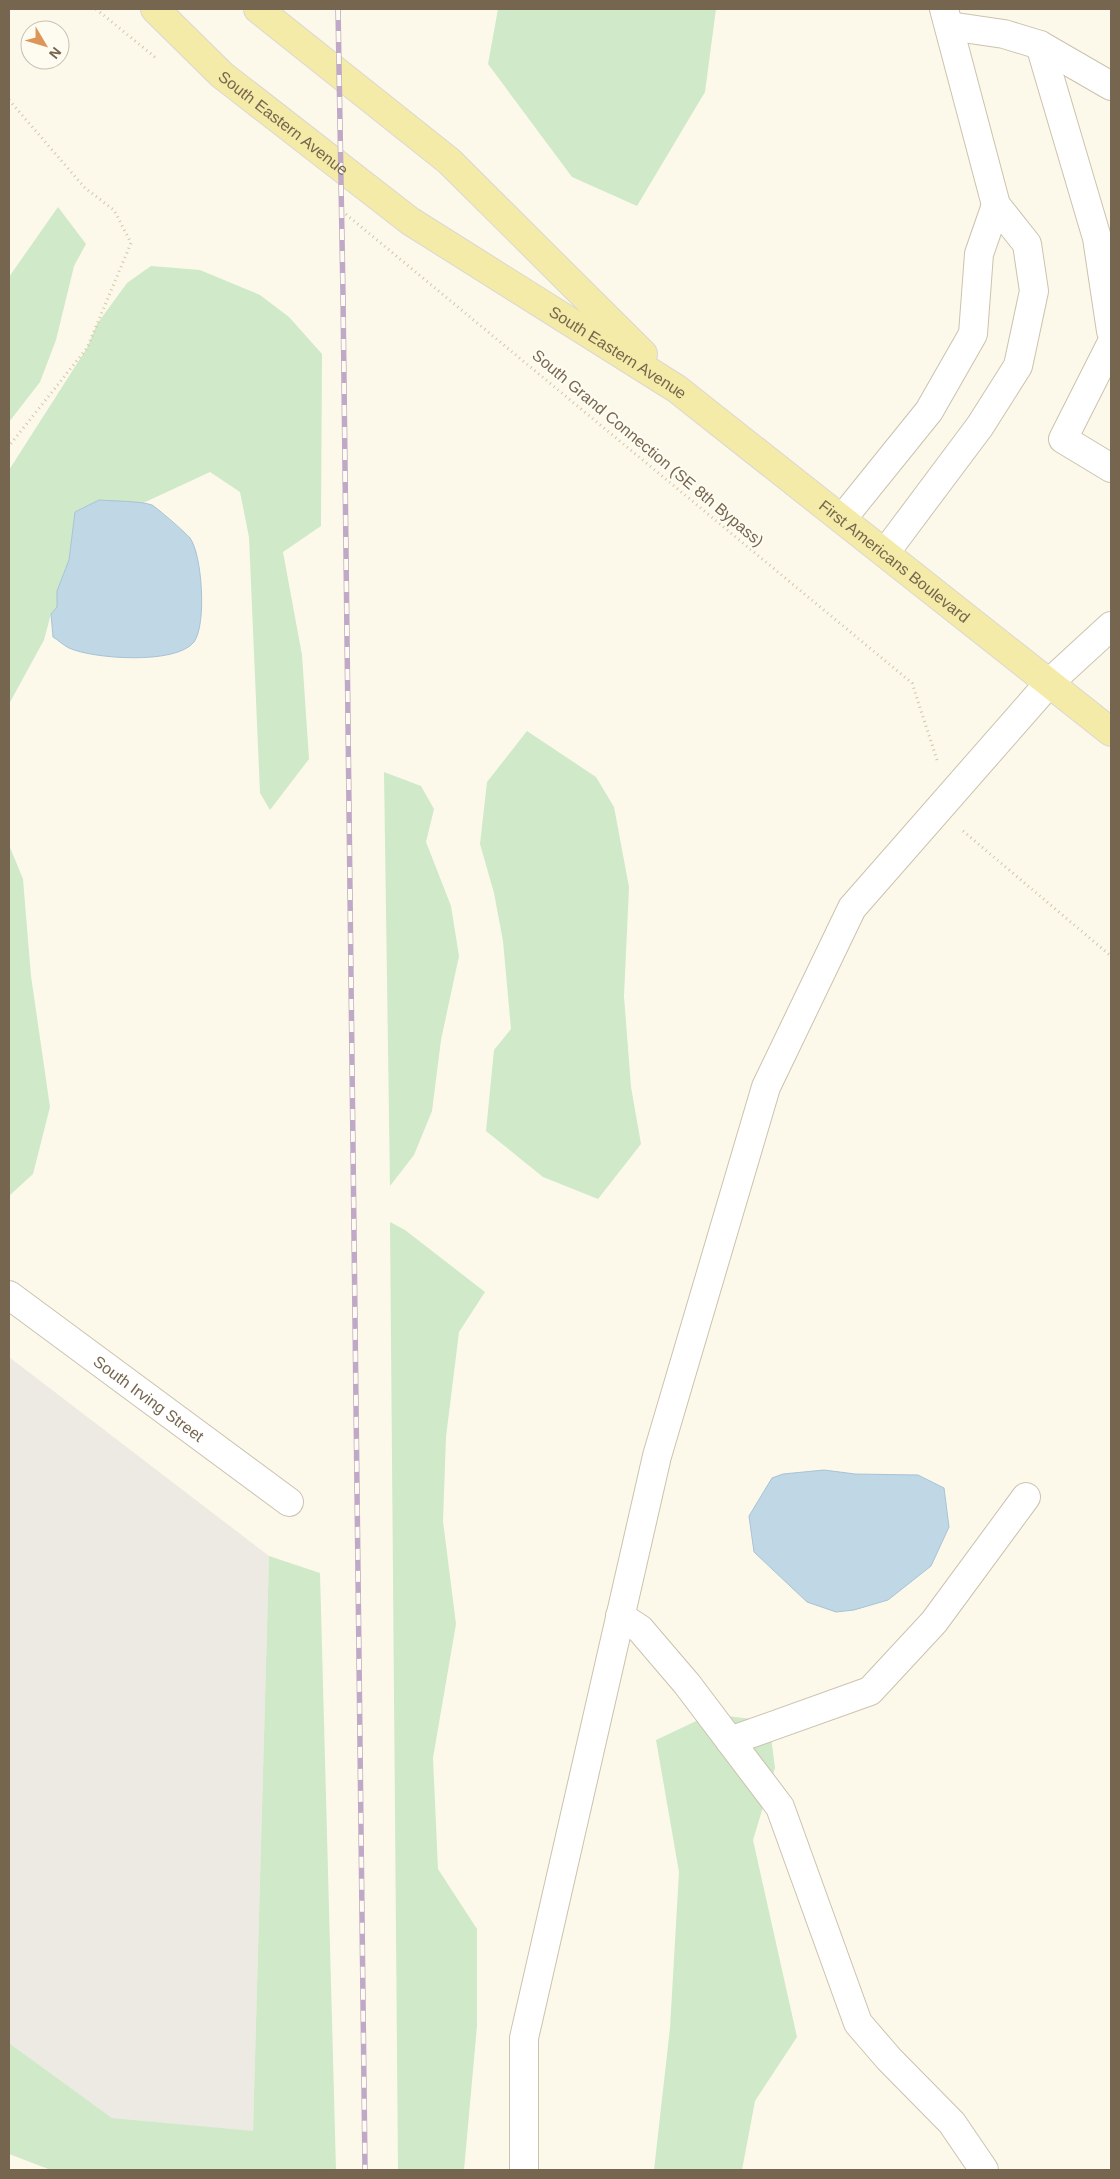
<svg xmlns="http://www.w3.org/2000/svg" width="1120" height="2179" font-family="Helvetica,sans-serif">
<rect width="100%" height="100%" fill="#fcf9eb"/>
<!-- industrial -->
<path fill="#edeae3" d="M9,1357L269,1556L253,2132L112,2118L9,2043Z"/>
<!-- green -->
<path fill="#cfe9c9" d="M498,9H716L705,92L637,206L572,177L488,64Z
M58,207L86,244L74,266L56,340L40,382L9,422V277Z
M151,266L200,270L260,295L289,317L322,354L321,526L283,552L302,655L309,759L270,810L260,793L249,537L240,492L210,472L141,504L99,500L75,512L69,560L57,591V607L51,614L44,640L9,704V470L87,348L97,324L127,283Z
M527,731L596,777L614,807L629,887L624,996L631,1087L641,1144L598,1199L543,1177L486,1131L494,1050L511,1029L503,941L494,893L480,844L487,782Z
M384,772L421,786L434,809L426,842L451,906L459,956L441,1040L432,1111L414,1155L390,1186Z
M9,845L23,879L31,976L50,1107L33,1174L9,1196Z
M390,1222L405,1230L485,1292L459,1332L446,1437L443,1521L456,1624L433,1758L438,1869L477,1929V2026L464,2170H398Z
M269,1556L320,1573L336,2170H51L9,2154V2043L112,2118L253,2131Z
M711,1714L769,1721L775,1768L753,1840L797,2037L755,2101L742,2170H654L670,2028L679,1872L656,1740Z"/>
<!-- water -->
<path fill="#c0d7e5" stroke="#a7c3d6" d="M99,500C111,501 142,501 152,505C156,507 186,533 190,538C202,554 207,624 194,642C176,665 93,659 69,648C63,645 58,640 53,637L51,614L57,607V591L69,560L75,512Z
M824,1470L855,1474L918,1475L944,1488L949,1527L931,1566L888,1600L854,1610L836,1612L807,1602L754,1552L749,1516L772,1478L783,1474Z"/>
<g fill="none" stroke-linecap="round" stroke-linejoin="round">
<!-- minor casing -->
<g stroke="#ccc2ae" stroke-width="30">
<g id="minor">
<path d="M949,26L1004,34L1040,45L1111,86"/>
<path d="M1040,45L1097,238L1111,331"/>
<path d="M1111,344L1063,439L1111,468"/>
<path d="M842,519L929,411L973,334L979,254L996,205"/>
<path d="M885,553L980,426L1018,366L1034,291L1027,244L996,205L944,9"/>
<path id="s1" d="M9,1295L289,1502"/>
<path d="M620,1616L640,1629L687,1684L780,1807L858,2023L889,2059L952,2123L984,2170"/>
<path d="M730,1741L870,1691L934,1622L1026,1497"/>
<path d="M524,2170V2038L657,1456L766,1087L852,908L1049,683L1111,626"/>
</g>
</g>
<!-- major casing -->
<g stroke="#dbd7d1" stroke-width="30">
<g id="major">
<path id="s2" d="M155,9L222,75L410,221L677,389L1111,732"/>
<path d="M258,9L449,161L643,354"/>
</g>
</g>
<!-- path -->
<path stroke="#d5c4a7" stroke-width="3" stroke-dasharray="1 4" stroke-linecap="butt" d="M96,9L156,58
M9,100L85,188L114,210L131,243L87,348L9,446
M342,211L912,683L938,763
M963,831L1111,956"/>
<!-- minor -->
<use href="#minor" stroke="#fff" stroke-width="28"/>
<!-- major -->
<use href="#major" stroke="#f5eba8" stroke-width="28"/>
<!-- rail casing -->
<g stroke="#bfa9c6" stroke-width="5.5">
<path id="rail" d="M338,9L343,296L365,2170"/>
</g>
<!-- rail -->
<use href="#rail" stroke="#fefcf1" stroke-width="4" stroke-dasharray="11" stroke-linecap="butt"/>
</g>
<g text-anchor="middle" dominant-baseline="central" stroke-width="4" stroke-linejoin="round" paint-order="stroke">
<!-- street labels -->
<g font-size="16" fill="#76664f" stroke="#fefcf1">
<text stroke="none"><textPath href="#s2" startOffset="172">South Eastern Avenue</textPath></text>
<text stroke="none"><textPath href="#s2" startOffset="578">South Eastern Avenue</textPath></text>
<text transform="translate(648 448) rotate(40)">South Grand Connection (SE 8th Bypass)</text>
<text stroke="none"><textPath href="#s2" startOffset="925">First Americans Boulevard</textPath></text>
<text stroke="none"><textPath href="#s1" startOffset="174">South Irving Street</textPath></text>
</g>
</g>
<!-- border -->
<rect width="1120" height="2179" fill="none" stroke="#76664f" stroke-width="20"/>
<!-- north arrow -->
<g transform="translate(45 45) rotate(128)"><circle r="24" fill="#fefcf1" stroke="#c8c0b0"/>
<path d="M0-4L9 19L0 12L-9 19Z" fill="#dd9658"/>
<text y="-8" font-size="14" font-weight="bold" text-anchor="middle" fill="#76664f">N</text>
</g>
</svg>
